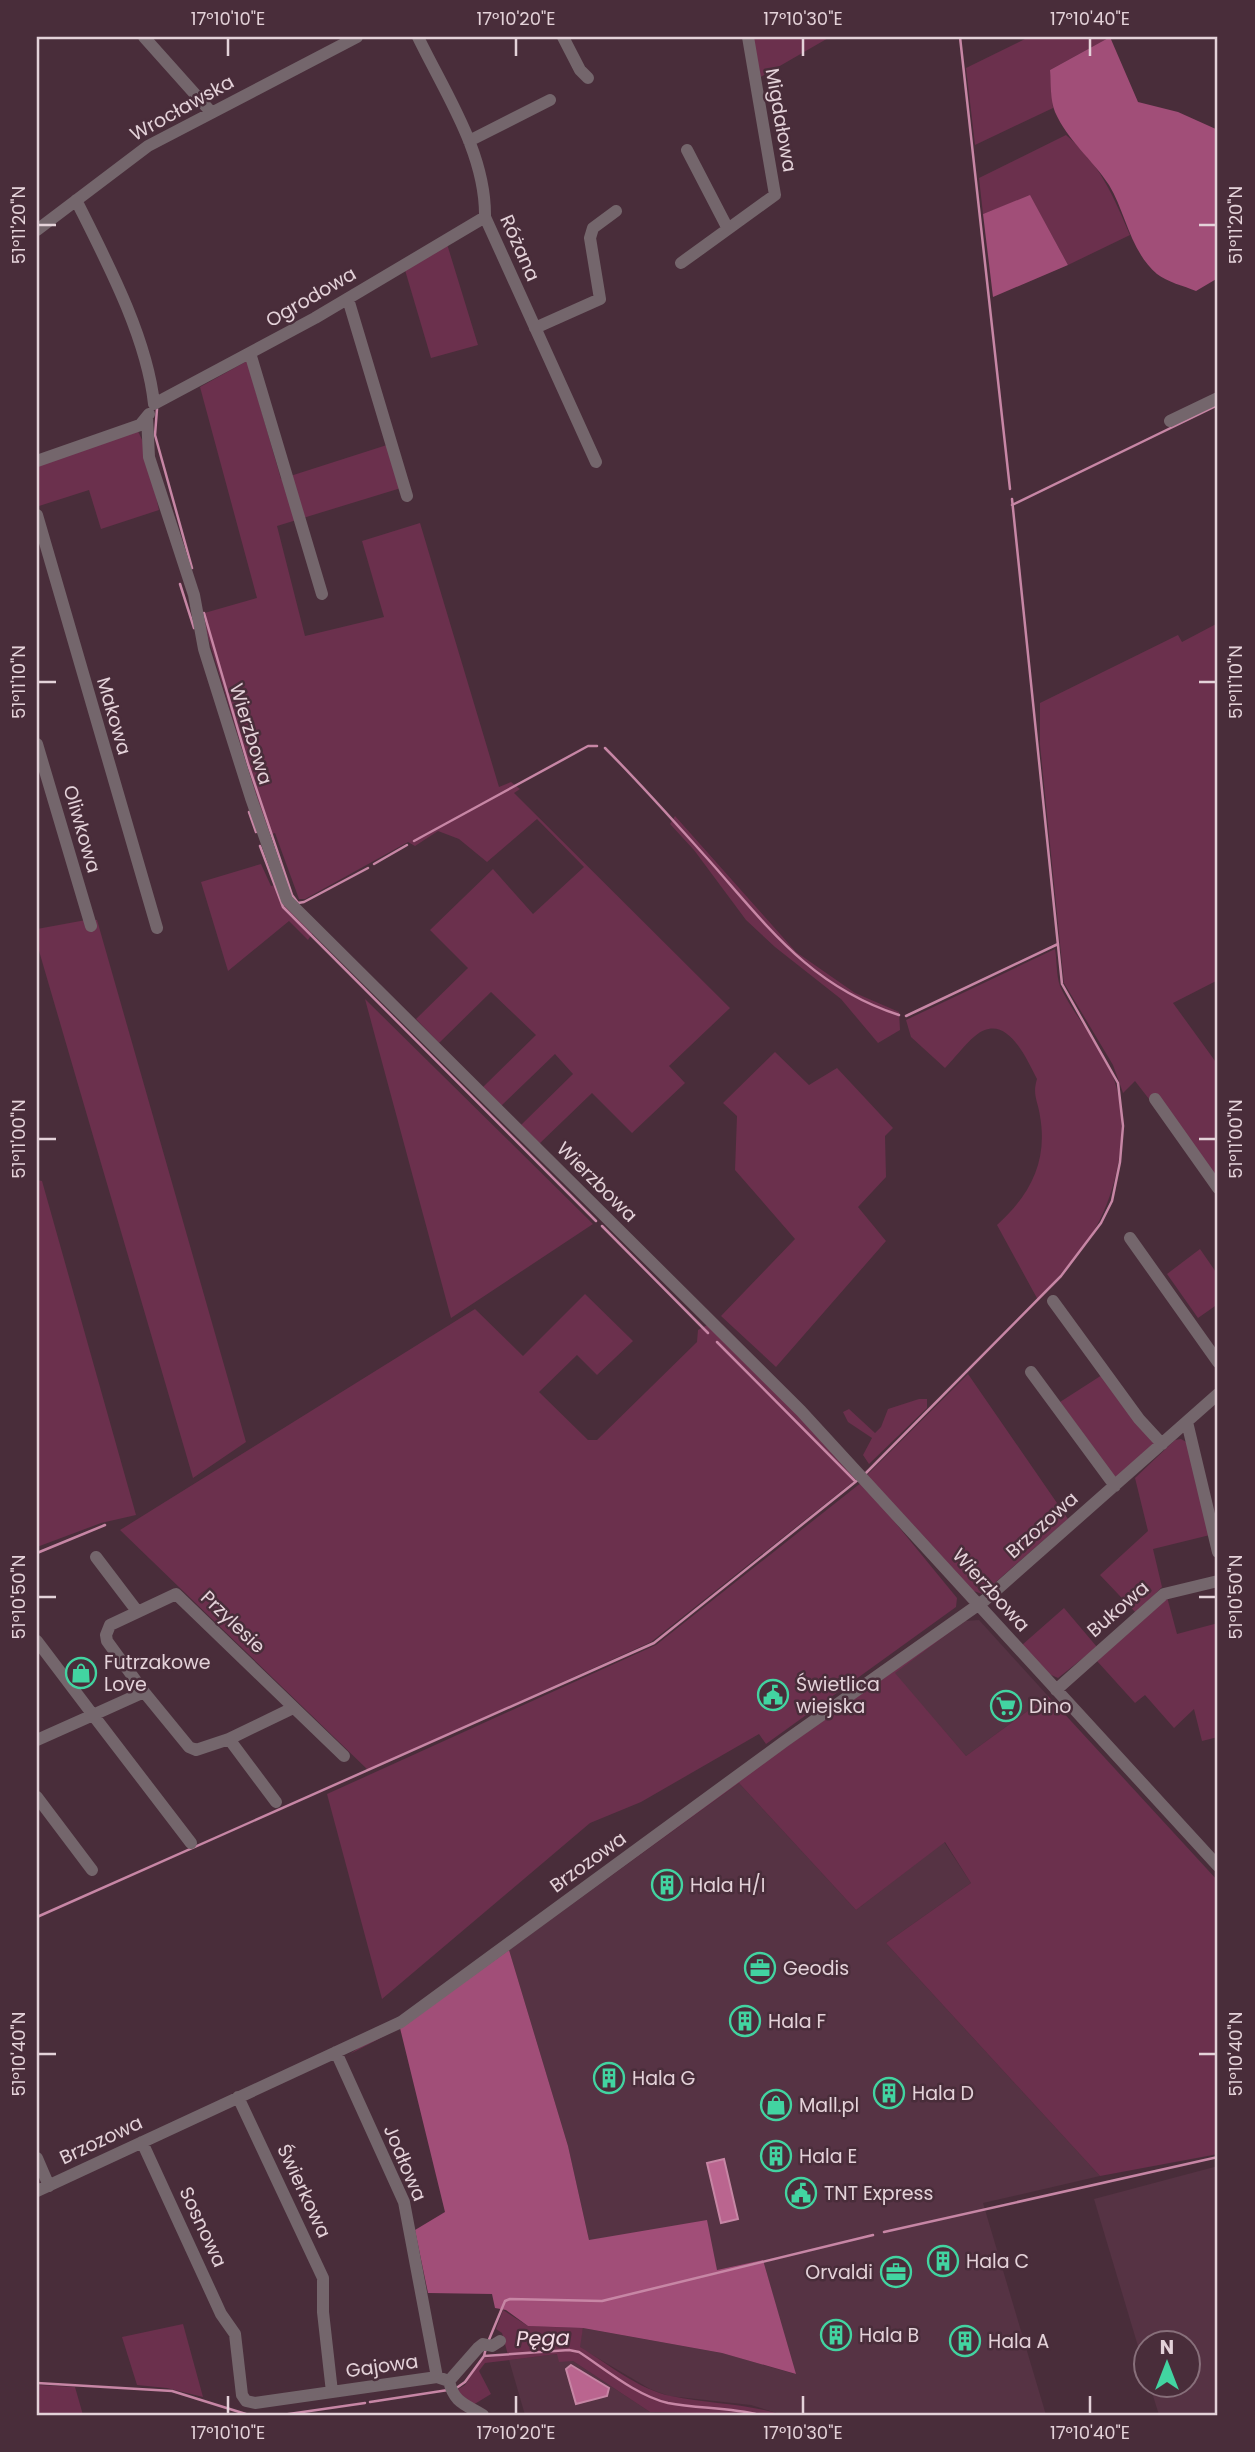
<svg xmlns="http://www.w3.org/2000/svg" width="1255" height="2452" font-family="Poppins,sans-serif">
<rect width="100%" height="100%" fill="#492d3a"/>
<!-- built -->
<path fill="#563344" d="M979,1620L1048,1696L966,1756L894,1673L965,1621Z
M739,1783L856,1910L944,1842L971,1883L886,1943L1100,2176L983,2203L1046,2415H783L751,2405L669,2396L650,2389L579,2347L583,2328L722,2353L795,2374L763,2260L717,2270L589,2240L568,2146L509,1950Z
M1218,2166V2415H1159L1150,2386H1188V2344H1146V2373L1094,2199Z
M557,2354L573,2361L650,2412L677,2415H525L509,2360Z"/>
<!-- green -->
<path fill="#6b304d" d="M752,37H830L759,78Z
M1029,37H1110L1050,70L1053,108L975,145L966,68Z
M1066,135C1099,162 1114,197 1130,235L1068,265L1030,196L983,214L979,178Z
M447,244L478,345L431,358L405,270Z
M247,361L281,479L390,444L401,488L277,526L305,636L384,617L362,541L420,523L499,787L511,782L520,789L514,793L730,1008L669,1066L685,1083L632,1133L592,1093L539,1144L521,1125L573,1074L555,1054L501,1106L482,1088L536,1035L491,992L439,1043L416,1019L468,968L430,930L493,869L533,914L584,867L537,819L487,862L459,839L438,831L415,846L408,842L305,899H299L275,833L268,835L201,614L257,598L200,387Z
M137,429L144,444L159,510L101,529L89,490L39,506L37,464Z
M1218,623V980L1173,1003L1218,1065V1183L1156,1093L1149,1099L1135,1081L1123,1093L1113,1065L1064,983L1040,745V703L1178,635L1182,642Z
M675,816L796,952L855,993L899,1012L900,1030L878,1043L841,999L775,947L746,920L694,850L670,824Z
M261,864L271,886L276,885L315,929L308,940L289,921L228,971L201,882Z
M86,920H97L246,1442L193,1478L37,944V929Z
M1055,949C1057,960 1056,975 1060,986C1073,1015 1097,1039 1110,1069C1133,1120 1119,1198 1086,1243C1071,1263 1054,1281 1038,1300L997,1225C1030,1195 1048,1162 1040,1116C1038,1101 1032,1095 1037,1079C1026,1058 1006,1010 975,1036C964,1045 955,1058 945,1068L911,1037L906,1020Z
M365,999L593,1224L451,1318Z
M775,1052L809,1085L837,1068L893,1128L885,1136L886,1177L858,1207L886,1241L776,1367L721,1316L795,1239L735,1170L737,1116L723,1103Z
M37,1180L42,1181L136,1515L101,1523L37,1547Z
M1200,1249L1218,1275V1304L1198,1318L1167,1274Z
M585,1294L633,1341L597,1375L577,1355L539,1392L588,1440H597L697,1342L698,1330L709,1324L859,1477L651,1642L368,1770L120,1530L475,1309L523,1356Z
M968,1374L1068,1519L982,1594L971,1590L866,1476Z
M1102,1375L1155,1445L1121,1476H1114L1060,1402Z
M919,1399H927V1408L869,1464L863,1455L872,1438L848,1422L843,1412L849,1409L875,1433L881,1427L888,1409Z
M1181,1439L1188,1443L1210,1535L1153,1549L1162,1587L1136,1613L1100,1575L1148,1531L1135,1478L1175,1440Z
M862,1482L957,1598L956,1607L766,1744L759,1734L641,1802L590,1823L382,1999L327,1794L656,1645Z
M1167,1597L1177,1634L1218,1623V1737L1202,1741L1194,1709L1174,1728L1145,1695L1135,1703L1097,1661Z
M1064,1608L1097,1647L1058,1678L1049,1674L1022,1645Z
M965,1621L895,1673L966,1756L1048,1696L1218,1881V2154L1100,2176L886,1943L971,1883L945,1842L856,1910L739,1783L400,2028L350,2054Z
M503,2310L528,2326L583,2328L580,2347C607,2363 639,2390 671,2396C709,2404 744,2403 783,2415L650,2412L573,2361L559,2362L557,2354L485,2363L479,2371L491,2394L473,2405L455,2391L465,2385L483,2358L508,2355L502,2333L496,2329Z
M183,2324L203,2397L167,2388L137,2385L122,2337Z
M37,2385L75,2387L83,2415H37Z"/>
<!-- forest -->
<path fill="#a14e78" d="M1110,37L1138,102L1178,112L1218,130V278L1196,291C1184,286 1167,282 1157,274C1130,251 1126,213 1109,185C1092,159 1068,141 1055,112C1050,100 1051,83 1050,70Z
M1030,195L1068,265L993,297L983,214Z
M509,1950L568,2146L589,2240L707,2220L717,2270L763,2260L796,2374L722,2353L583,2328L528,2326L506,2310L495,2308L492,2294L428,2293L415,2230L445,2212L400,2028Z"/>
<!-- water -->
<path fill="#ba658f" stroke="#c786a5" stroke-width="2" d="M724,2159L738,2219L721,2223L707,2163Z
M571,2365L609,2388L607,2396L576,2404L566,2369Z"/>
<g fill="none" stroke-linecap="round" stroke-linejoin="round">
<!-- stream -->
<path stroke="#c786a5" stroke-width="2.5" d="M960,37L1010,489
M157,409L155,435L192,568
M1012,505L1218,405
M180,584L194,628
M204,613L248,764L292,895L298,903L304,902L368,868
M605,748C643,786 678,826 714,866C771,931 813,987 899,1015
M249,812L256,832
M414,841L588,746H597
M260,846L283,907L596,1221
M374,864L407,845
M906,1016L1058,944
M602,1226L708,1333
M717,1342L855,1481
M864,1475L1061,1276L1101,1223L1112,1201L1120,1162L1123,1126L1118,1083L1062,984L1012,499
M37,1553L105,1525
M37,1917L654,1643L859,1479
M884,2232L1218,2157
M488,2342L505,2301L510,2299L602,2301L873,2235
M484,2356L486,2348
M37,2383L172,2391L249,2415
M455,2389L465,2382L484,2356L569,2350L579,2352C605,2369 637,2396 668,2403C698,2409 729,2407 759,2415
M370,2402L448,2390
M282,2415L365,2403"/>
<!-- minor -->
<path stroke="#74666c" stroke-width="12" d="M144,37L211,112
M418,37C445,93 486,153 485,217L596,462
M563,37L580,70L588,78
M469,141L550,100
M687,150L728,229
M76,200C106,260 147,337 154,404
M37,230L148,146L357,37
M681,263L775,195L748,37
M348,299L407,496
M535,328L600,299L590,238L593,228L616,211
M250,353L322,594
M154,404L315,318L485,217
M147,417L149,457L194,595L204,649L251,798L287,900L801,1411L1218,1866
M1170,421L1218,398
M37,461L140,425L149,414
M37,515L157,928
M37,744L91,926
M1155,1099L1218,1188
M1130,1238L1218,1362
M1053,1301L1139,1419L1162,1444
M1031,1372L1115,1486
M1187,1422L1218,1552
M96,1557L137,1611
M37,1641L93,1715L37,1740
M1056,1690L1164,1594L1218,1581
M144,1692L189,1747L196,1750L229,1739L293,1708
M229,1739L276,1802
M37,1797L92,1870
M191,1843L93,1715L144,1692L107,1641L106,1635L110,1625L176,1594L344,1756
M336,2052L404,2202L437,2377
M238,2097L323,2278V2312L332,2392
M142,2142L221,2314L235,2334L242,2395L246,2401L255,2403L437,2377L449,2381
M37,2158L49,2186
M37,2191L401,2022L785,1741L985,1600L1218,1394
M483,2415C465,2404 454,2403 449,2381L478,2348L483,2344L492,2346L500,2341"/>
</g>
<!-- ticks -->
<path fill="none" stroke="#e4d2d9" stroke-width="2.5" d="M228,38V56M516,38V56M803,38V56M1090,38V56M38,225H56M1199,225H1216M38,682H56M1199,682H1216M38,1139H56M1199,1139H1216M38,1597H56M1199,1597H1216M38,2054H56M1199,2054H1216M228,2396V2414M516,2396V2414M803,2396V2414M1090,2396V2414"/>
<!-- icons -->
<defs>
<g id="shop-ring" transform="scale(1.575)"><circle r="9.5" fill="#492d3a" stroke="#42d4a1" stroke-width="1.5"/><path d="M-5-2.5h2.3a2.7 3.5 0 0 1 5.4 0H5L5.5 6h-11ZM-1.5-2.5h3a1.5 2.3 0 0 0-3 0Z" fill="#42d4a1"/></g>
<g id="civic-ring" transform="scale(1.575)"><circle r="9.5" fill="#492d3a" stroke="#42d4a1" stroke-width="1.5"/><path d="M-.6-6.5H3V-4.5H.6V-3L4-1V1h2V6H-6V1h2V-1L-.6-3ZM-1.2 2.5V6h2.4V2.5Z" fill="#42d4a1"/></g>
<g id="supermarket-ring" transform="scale(1.575)"><circle r="9.5" fill="#492d3a" stroke="#42d4a1" stroke-width="1.5"/><path d="M-6-5.5h2.5l.6 2H6L4.5 2H-2.5L-4.4-4H-6ZM-1.5 3.2a1.3 1.3 0 1 0 .1 0ZM3 3.2a1.3 1.3 0 1 0 .1 0Z" fill="#42d4a1"/></g>
<g id="building-ring" transform="scale(1.575)"><circle r="9.5" fill="#492d3a" stroke="#42d4a1" stroke-width="1.5"/><path d="M-4-6H4V6H1V3H-1V6H-4ZM-2.5-4.3h1.7v1.8h-1.7ZM.8-4.3h1.7v1.8H.8ZM-2.5-1h1.7V.8h-1.7ZM.8-1h1.7V.8H.8Z" fill="#42d4a1"/></g>
<g id="office-ring" transform="scale(1.575)"><circle r="9.5" fill="#492d3a" stroke="#42d4a1" stroke-width="1.5"/><path d="M-6-3h4V-5.5h4V-3h4V5H-6ZM-1-4.5V-3h2v-1.5ZM-6 0V1H6V0Z" fill="#42d4a1"/></g>
</defs>
<g fill-rule="evenodd">
<use href="#shop-ring" x="81" y="1673"/>
<use href="#civic-ring" x="773" y="1695"/>
<use href="#supermarket-ring" x="1006" y="1706"/>
<use href="#building-ring" x="667" y="1885"/>
<use href="#office-ring" x="760" y="1968"/>
<use href="#building-ring" x="745" y="2021"/>
<use href="#building-ring" x="609" y="2078"/>
<use href="#building-ring" x="889" y="2093"/>
<use href="#shop-ring" x="776" y="2105"/>
<use href="#building-ring" x="776" y="2156"/>
<use href="#civic-ring" x="801" y="2193"/>
<use href="#building-ring" x="943" y="2261"/>
<use href="#office-ring" x="896" y="2272"/>
<use href="#building-ring" x="836" y="2335"/>
<use href="#building-ring" x="965" y="2341"/>
</g>
<g text-anchor="middle" dominant-baseline="central" stroke-width="5" stroke-linejoin="round" paint-order="stroke">
<!-- street labels -->
<g font-size="19" fill="#e4d2d9" stroke="#492d3a">
<text transform="translate(182 108) rotate(-29)">Wrocławska</text>
<text transform="translate(781 120) rotate(80)">Migdałowa</text>
<text transform="translate(520 248) rotate(66)">Różana</text>
<text transform="translate(311 297) rotate(-30)">Ogrodowa</text>
<text transform="translate(114 716) rotate(74)">Makowa</text>
<text transform="translate(251 734) rotate(73)">Wierzbowa</text>
<text transform="translate(82 829) rotate(74)">Oliwkowa</text>
<text transform="translate(597 1182) rotate(45)">Wierzbowa</text>
<text transform="translate(1042 1525) rotate(-42)">Brzozowa</text>
<text transform="translate(991 1590) rotate(48)">Wierzbowa</text>
<text transform="translate(1118 1609) rotate(-41)">Bukowa</text>
<text transform="translate(233 1622) rotate(44)">Przylesie</text>
<text transform="translate(588 1862) rotate(-36)">Brzozowa</text>
<text transform="translate(101 2140) rotate(-25)">Brzozowa</text>
<text transform="translate(405 2163) rotate(67)">Jodłowa</text>
<text transform="translate(304 2191) rotate(65)">Świerkowa</text>
<text transform="translate(203 2227) rotate(65)">Sosnowa</text>
<text transform="translate(382 2366) rotate(-8)">Gajowa</text>
</g>
<!-- poi labels -->
<g font-size="19" fill="#e4d2d9" stroke="#492d3a" text-anchor="start">
<text x="104" y="1662">Futrzakowe<tspan x="104" dy="22">Love</tspan></text>
<text x="796" y="1684">Świetlica<tspan x="796" dy="22">wiejska</tspan></text>
<text x="1029" y="1706">Dino</text>
<text x="690" y="1885">Hala H/I</text>
<text x="783" y="1968">Geodis</text>
<text x="768" y="2021">Hala F</text>
<text x="632" y="2078">Hala G</text>
<text x="912" y="2093">Hala D</text>
<text x="799" y="2105">Mall.pl</text>
<text x="799" y="2156">Hala E</text>
<text x="824" y="2193">TNT Express</text>
<text x="966" y="2261">Hala C</text>
<text x="873" y="2272" text-anchor="end">Orvaldi</text>
<text x="859" y="2335">Hala B</text>
<text x="988" y="2341">Hala A</text>
</g>
<!-- water labels -->
<g font-size="21" font-style="italic" fill="#f5dce6" stroke="#492d3a">
<text transform="translate(543 2338) rotate(-1)">Pęga</text>
</g>
</g>
<!-- border -->
<rect width="1255" height="2452" fill="none" stroke="#492d3a" stroke-width="77"/>
<!-- north arrow -->
<g transform="translate(1167 2364)"><circle r="33" fill="#492d3a" stroke="#876f7a" stroke-width="2"/>
<path d="M0-5L12 26L0 18L-12 26Z" fill="#42d4a1"/>
<text y="-10" font-size="19" font-weight="bold" text-anchor="middle" fill="#e4d2d9">N</text>
</g>
<rect x="38" y="38" width="1178" height="2376" fill="none" stroke="#e4d2d9" stroke-width="2.5"/>
<g font-size="18" text-anchor="middle" fill="#e4d2d9">
<text x="228" y="25">17°10'10"E</text>
<text x="516" y="25">17°10'20"E</text>
<text x="803" y="25">17°10'30"E</text>
<text x="1090" y="25">17°10'40"E</text>
<text transform="translate(19 225) rotate(-90)" y="6">51°11'20"N</text>
<text transform="translate(1236 225) rotate(-90)" y="6">51°11'20"N</text>
<text transform="translate(19 682) rotate(-90)" y="6">51°11'10"N</text>
<text transform="translate(1236 682) rotate(-90)" y="6">51°11'10"N</text>
<text transform="translate(19 1139) rotate(-90)" y="6">51°11'00"N</text>
<text transform="translate(1236 1139) rotate(-90)" y="6">51°11'00"N</text>
<text transform="translate(19 1597) rotate(-90)" y="6">51°10'50"N</text>
<text transform="translate(1236 1597) rotate(-90)" y="6">51°10'50"N</text>
<text transform="translate(19 2054) rotate(-90)" y="6">51°10'40"N</text>
<text transform="translate(1236 2054) rotate(-90)" y="6">51°10'40"N</text>
<text x="228" y="2439">17°10'10"E</text>
<text x="516" y="2439">17°10'20"E</text>
<text x="803" y="2439">17°10'30"E</text>
<text x="1090" y="2439">17°10'40"E</text>
</g>
</svg>
